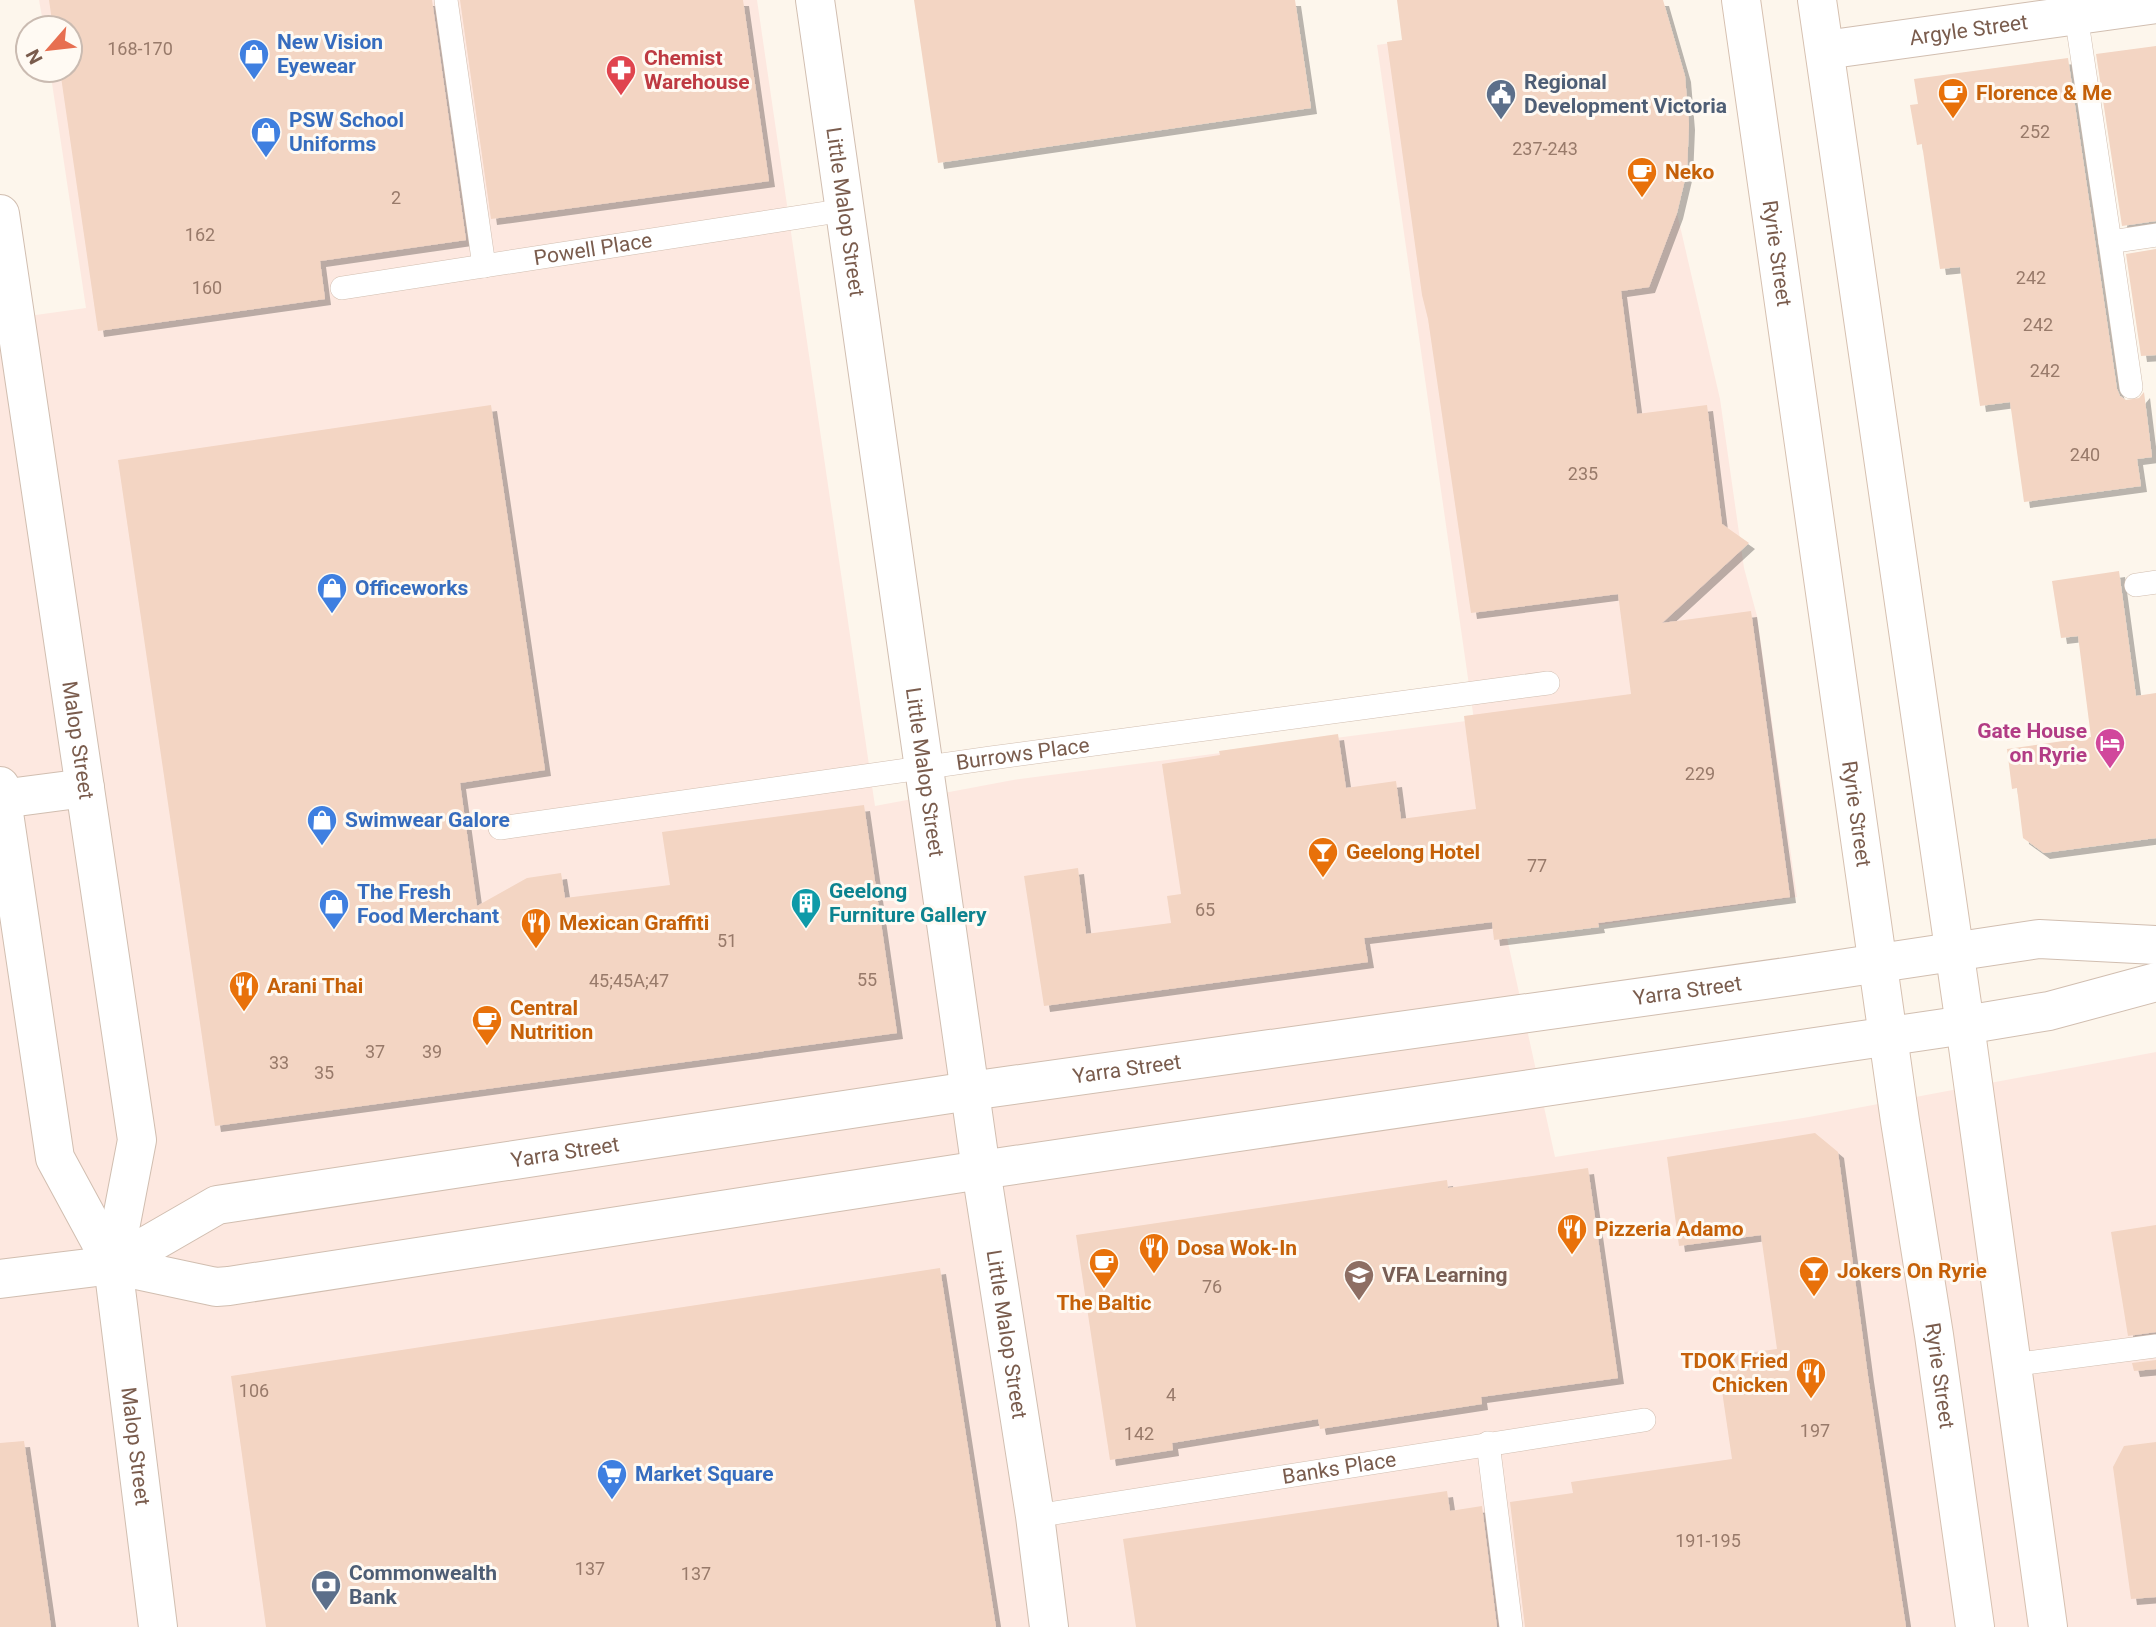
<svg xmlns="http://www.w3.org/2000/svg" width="2156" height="1627" font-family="Roboto,sans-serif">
<defs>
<filter id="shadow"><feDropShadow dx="6" dy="6" stdDeviation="0" flood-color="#0004"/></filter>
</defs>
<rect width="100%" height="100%" fill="#fdf6ec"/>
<!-- commercial -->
<path fill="#fde8e0" d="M39,0H757L875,806L1013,780L1474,720L1377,45L1663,3L1685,76L1689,124L1687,171L1677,213L1720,399L1744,568L1757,616L1797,897L1507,938L1555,1157L1809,1117L2156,1052V1627H0V320L86,308L50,70H70V28H44Z"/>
<!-- building -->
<path fill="#f3d5c3" filter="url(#shadow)" d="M49,0H432L466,240L320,261L325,299L98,331L60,70H70V28H53Z
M460,0H743L769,181L491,219Z
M914,0H1295L1311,108L938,163Z
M1397,0H1663L1685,76L1689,124L1687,171L1677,213L1649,287L1621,291L1637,414L1707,405L1722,524L1749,543L1662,623L1751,611L1790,897L1598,923L1599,927L1494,940L1492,922L1364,938L1368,962L1044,1006L1024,876L1078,868L1086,934L1171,923L1167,896L1181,894L1162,764L1220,755L1219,751L1338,734L1346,788L1396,781L1401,819L1476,809L1464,716L1631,694L1618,594L1471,613L1428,319L1422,295L1387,42L1402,40Z
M2156,46V221L2122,226L2096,54Z
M2068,58L2117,389L2120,396L2126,400L2139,398L2144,392L2152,457L2137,459L2141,486L2024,502L2010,402L1980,406L1960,267L1940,269L1922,144L1917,145L1910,105L1918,104L1914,79Z
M2156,249V355L2141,356L2126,254Z
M491,405L545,770L460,783L477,906L527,878L561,873L565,898L670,885L662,832L864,805L897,1033L215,1126L118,460Z
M2119,571L2136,696L2156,693V838L2044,853L2023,838L2017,788L2012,789L2007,749L2091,737L2078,636L2061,638L2052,581Z
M1815,1133L1838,1152L1868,1376L1906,1627H1525L1510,1502L1573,1493L1571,1482L1732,1459L1717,1357L1777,1349L1761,1235L1679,1246L1667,1157Z
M1588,1168L1618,1378L1481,1397L1482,1404L1320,1429L1318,1419L1172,1443L1173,1450L1110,1460L1076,1235L1447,1180L1448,1188Z
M2156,1225V1332L2128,1336L2111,1232Z
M940,1268L996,1627H266L231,1376Z
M2156,1360V1369L2134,1371L2132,1363Z
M24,1441L51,1627H0V1443Z
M2156,1442V1597L2131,1599L2113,1467L2124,1446Z
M1447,1491L1450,1511L1482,1506L1497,1627H1136L1123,1539Z"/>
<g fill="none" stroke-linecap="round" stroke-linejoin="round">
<!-- service casing -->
<g stroke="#d1beb0" stroke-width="24">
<g id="service">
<path d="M446,0L484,266"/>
<path d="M2076,15L2110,242L2156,235"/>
<path d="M2110,242L2131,387"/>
<path id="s1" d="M342,288L845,210"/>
<path d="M2136,585L2156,582"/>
<path id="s2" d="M500,828L991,758L1548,683"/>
<path d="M2011,1365L2156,1346"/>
<path d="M1488,1443L1511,1627"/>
<path id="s3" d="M1035,1516L1644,1420"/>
</g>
</g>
<!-- minor casing -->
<g stroke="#d1beb0" stroke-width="40">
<g id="minor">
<path id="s4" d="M815,0L981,1170L1035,1516L1049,1627"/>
<path id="s5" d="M1825,50L2156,4"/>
</g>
</g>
<!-- tertiary casing -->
<g stroke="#d1beb0" stroke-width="40">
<g id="tertiary">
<path id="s6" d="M0,214L137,1140L113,1265L158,1627"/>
<path d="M0,786L55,1158L113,1265"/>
<path d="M2,799L85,788"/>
<path id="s7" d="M113,1265L217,1205L970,1091L1793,976L2039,939L2156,945"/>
<path d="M0,1279L113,1265L216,1287L229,1286L981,1170L1965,1025L2049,1011L2156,982"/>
</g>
</g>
<!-- secondary casing -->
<g stroke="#d6c0b0" stroke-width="40">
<g id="secondary">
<path id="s8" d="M1741,0L1900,1121L1934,1335L1975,1627"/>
<path d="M1817,0L1965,1025L2048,1627"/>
</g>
</g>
<!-- service -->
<use href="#service" stroke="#fff" stroke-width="23"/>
<!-- minor -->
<use href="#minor" stroke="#fff" stroke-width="38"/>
<!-- tertiary -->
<use href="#tertiary" stroke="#fff" stroke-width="38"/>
<!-- secondary -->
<use href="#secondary" stroke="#fff" stroke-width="38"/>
</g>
<!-- icons -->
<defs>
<g id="shop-pin" transform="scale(1.575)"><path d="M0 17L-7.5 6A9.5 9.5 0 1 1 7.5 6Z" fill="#3f7fe0" stroke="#fffaf3"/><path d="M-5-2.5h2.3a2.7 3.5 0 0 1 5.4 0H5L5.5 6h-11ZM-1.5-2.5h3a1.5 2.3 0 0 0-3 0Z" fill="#fff"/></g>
<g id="pharmacy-pin" transform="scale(1.575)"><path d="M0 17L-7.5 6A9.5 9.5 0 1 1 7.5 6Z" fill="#e0444e" stroke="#fffaf3"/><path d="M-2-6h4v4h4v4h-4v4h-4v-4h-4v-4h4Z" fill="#fff"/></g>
<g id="cafe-pin" transform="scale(1.575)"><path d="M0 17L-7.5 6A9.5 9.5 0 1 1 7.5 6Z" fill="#e8710a" stroke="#fffaf3"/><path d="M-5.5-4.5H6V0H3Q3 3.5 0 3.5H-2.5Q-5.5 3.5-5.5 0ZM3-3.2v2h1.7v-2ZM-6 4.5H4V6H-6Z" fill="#fff"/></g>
<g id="civic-pin" transform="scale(1.575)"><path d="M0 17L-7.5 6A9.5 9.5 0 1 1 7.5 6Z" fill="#5c6f8a" stroke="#fffaf3"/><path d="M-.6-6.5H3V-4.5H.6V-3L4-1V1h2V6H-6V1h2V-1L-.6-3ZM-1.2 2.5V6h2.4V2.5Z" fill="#fff"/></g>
<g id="hotel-pin" transform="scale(1.575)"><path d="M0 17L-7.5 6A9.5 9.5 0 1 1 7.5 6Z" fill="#d1479c" stroke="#fffaf3"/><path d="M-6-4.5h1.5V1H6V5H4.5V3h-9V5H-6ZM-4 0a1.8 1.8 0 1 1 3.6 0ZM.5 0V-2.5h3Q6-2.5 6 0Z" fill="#fff"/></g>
<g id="bar-pin" transform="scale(1.575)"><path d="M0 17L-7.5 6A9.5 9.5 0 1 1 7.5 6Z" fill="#e8710a" stroke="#fffaf3"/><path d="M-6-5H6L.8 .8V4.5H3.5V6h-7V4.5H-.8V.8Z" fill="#fff"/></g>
<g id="building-pin" transform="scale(1.575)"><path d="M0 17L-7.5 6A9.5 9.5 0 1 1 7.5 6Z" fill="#0f9aa8" stroke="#fffaf3"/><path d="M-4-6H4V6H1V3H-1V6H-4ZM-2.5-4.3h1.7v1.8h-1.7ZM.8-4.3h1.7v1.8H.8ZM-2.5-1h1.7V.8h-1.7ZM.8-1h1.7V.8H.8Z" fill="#fff"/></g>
<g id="restaurant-pin" transform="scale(1.575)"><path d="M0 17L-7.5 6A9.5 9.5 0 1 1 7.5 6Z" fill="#e8710a" stroke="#fffaf3"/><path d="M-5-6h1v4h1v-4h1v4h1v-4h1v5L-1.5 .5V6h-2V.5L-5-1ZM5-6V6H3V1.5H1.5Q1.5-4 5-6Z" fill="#fff"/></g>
<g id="university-pin" transform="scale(1.575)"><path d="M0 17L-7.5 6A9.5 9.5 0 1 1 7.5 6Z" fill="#8d6e63" stroke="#fffaf3"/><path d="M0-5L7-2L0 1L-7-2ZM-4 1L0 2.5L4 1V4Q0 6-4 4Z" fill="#fff"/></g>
<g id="supermarket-pin" transform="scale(1.575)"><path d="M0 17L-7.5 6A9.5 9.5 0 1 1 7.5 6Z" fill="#3f7fe0" stroke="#fffaf3"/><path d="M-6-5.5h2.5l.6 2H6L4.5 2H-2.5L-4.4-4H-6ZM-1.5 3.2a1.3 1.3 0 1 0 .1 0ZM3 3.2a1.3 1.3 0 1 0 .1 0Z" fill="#fff"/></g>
<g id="bank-pin" transform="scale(1.575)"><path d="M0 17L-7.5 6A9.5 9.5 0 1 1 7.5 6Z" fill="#5c6f8a" stroke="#fffaf3"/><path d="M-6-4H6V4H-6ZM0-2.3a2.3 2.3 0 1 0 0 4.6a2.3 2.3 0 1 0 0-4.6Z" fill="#fff"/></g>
</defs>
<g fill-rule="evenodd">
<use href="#shop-pin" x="254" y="54"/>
<use href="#pharmacy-pin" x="621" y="70"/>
<use href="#cafe-pin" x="1953" y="93"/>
<use href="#civic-pin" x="1501" y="94"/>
<use href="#shop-pin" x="266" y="132"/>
<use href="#cafe-pin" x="1642" y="172"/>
<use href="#shop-pin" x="332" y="588"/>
<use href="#hotel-pin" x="2110" y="743"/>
<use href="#shop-pin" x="322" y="820"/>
<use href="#bar-pin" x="1323" y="852"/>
<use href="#building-pin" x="806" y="903"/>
<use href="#shop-pin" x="334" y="904"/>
<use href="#restaurant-pin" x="536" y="923"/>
<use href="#restaurant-pin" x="244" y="986"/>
<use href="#cafe-pin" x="487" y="1020"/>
<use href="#restaurant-pin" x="1572" y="1229"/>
<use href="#restaurant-pin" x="1154" y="1248"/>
<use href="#cafe-pin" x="1104" y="1263"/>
<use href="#bar-pin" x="1814" y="1271"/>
<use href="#university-pin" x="1359" y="1275"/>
<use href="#restaurant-pin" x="1811" y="1373"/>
<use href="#supermarket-pin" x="612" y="1474"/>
<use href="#bank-pin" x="326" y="1585"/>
</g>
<g text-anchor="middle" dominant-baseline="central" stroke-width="6" stroke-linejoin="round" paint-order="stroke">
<!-- number labels -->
<g font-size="18" fill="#987a6a">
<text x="140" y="48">168-170</text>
<text x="2035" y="131">252</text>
<text x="1545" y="148">237-243</text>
<text x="396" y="197">2</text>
<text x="200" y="234">162</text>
<text x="2031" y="277">242</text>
<text x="207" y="287">160</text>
<text x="2038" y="324">242</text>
<text x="2045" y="370">242</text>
<text x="2085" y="454">240</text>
<text x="1583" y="473">235</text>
<text x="1700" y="773">229</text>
<text x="1537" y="865">77</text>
<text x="1205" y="909">65</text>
<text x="727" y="940">51</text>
<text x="867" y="979">55</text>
<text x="629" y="980">45;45A;47</text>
<text x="375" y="1051">37</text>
<text x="432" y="1051">39</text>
<text x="279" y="1062">33</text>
<text x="324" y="1072">35</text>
<text x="1212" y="1286">76</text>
<text x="254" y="1390">106</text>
<text x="1171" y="1394">4</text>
<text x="1815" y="1430">197</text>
<text x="1139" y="1433">142</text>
<text x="1708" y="1540">191-195</text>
<text x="590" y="1568">137</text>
<text x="696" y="1573">137</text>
</g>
<!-- street labels -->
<g font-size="21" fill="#7a5c4d" stroke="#fffaf3">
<text stroke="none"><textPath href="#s5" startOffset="145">Argyle Street</textPath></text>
<text stroke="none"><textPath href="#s4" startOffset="214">Little Malop Street</textPath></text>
<text stroke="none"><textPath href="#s1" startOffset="254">Powell Place</textPath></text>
<text stroke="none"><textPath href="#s8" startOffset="256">Ryrie Street</textPath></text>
<text stroke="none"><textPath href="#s6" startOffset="532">Malop Street</textPath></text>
<text stroke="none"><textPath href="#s2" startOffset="528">Burrows Place</textPath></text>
<text stroke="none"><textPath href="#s4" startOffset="780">Little Malop Street</textPath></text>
<text stroke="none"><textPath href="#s8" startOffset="822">Ryrie Street</textPath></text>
<text stroke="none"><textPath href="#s7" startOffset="1606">Yarra Street</textPath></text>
<text stroke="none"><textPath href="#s7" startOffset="1040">Yarra Street</textPath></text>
<text stroke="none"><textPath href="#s7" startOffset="472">Yarra Street</textPath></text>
<text stroke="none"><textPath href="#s4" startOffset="1348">Little Malop Street</textPath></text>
<text stroke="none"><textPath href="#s8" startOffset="1390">Ryrie Street</textPath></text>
<text stroke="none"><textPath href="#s6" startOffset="1246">Malop Street</textPath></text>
<text stroke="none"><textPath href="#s3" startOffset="308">Banks Place</textPath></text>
</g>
<!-- shop labels -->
<g font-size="21" font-weight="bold" fill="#366cbe" stroke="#fffaf3" text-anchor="start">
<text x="277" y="42">New Vision<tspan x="277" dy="24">Eyewear</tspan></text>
<text x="289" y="120">PSW School<tspan x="289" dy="24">Uniforms</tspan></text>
<text x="355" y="588">Officeworks</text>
<text x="345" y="820">Swimwear Galore</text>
<text x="357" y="892">The Fresh<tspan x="357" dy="24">Food Merchant</tspan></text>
<text x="635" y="1474">Market Square</text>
</g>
<!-- health labels -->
<g font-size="21" font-weight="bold" fill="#be3a42" stroke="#fffaf3" text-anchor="start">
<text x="644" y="58">Chemist<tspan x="644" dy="24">Warehouse</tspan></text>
</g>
<!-- service labels -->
<g font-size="21" font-weight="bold" fill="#4e5e75" stroke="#fffaf3" text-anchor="start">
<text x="1524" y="82">Regional<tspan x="1524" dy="24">Development Victoria</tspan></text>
<text x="349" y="1573">Commonwealth<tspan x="349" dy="24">Bank</tspan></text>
</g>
<!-- food labels -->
<g font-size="21" font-weight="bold" fill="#c56008" stroke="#fffaf3" text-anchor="start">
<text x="1976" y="93">Florence &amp; Me</text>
<text x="1665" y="172">Neko</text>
<text x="1346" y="852">Geelong Hotel</text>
<text x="559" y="923">Mexican Graffiti</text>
<text x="267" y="986">Arani Thai</text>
<text x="510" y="1008">Central<tspan x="510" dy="24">Nutrition</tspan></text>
<text x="1595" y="1229">Pizzeria Adamo</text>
<text x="1177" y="1248">Dosa Wok-In</text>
<text x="1837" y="1271">Jokers On Ryrie</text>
<text x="1104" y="1303" text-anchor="middle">The Baltic</text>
<text x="1788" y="1361" text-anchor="end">TDOK Fried<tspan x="1788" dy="24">Chicken</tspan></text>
</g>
<!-- hotel labels -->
<g font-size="21" font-weight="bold" fill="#b23c85" stroke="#fffaf3" text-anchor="end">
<text x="2087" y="731">Gate House<tspan x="2087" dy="24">on Ryrie</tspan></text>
</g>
<!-- culture labels -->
<g font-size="21" font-weight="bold" fill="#0d838f" stroke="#fffaf3" text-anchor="start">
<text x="829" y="891">Geelong<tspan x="829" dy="24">Furniture Gallery</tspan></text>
</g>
<!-- education labels -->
<g font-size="21" font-weight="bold" fill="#785e54" stroke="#fffaf3" text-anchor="start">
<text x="1382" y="1275">VFA Learning</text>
</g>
</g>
<!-- north arrow -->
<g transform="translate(49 49) rotate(242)"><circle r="33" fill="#fffaf3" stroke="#cabbb1" stroke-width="2"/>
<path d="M0-5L12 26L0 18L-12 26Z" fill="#e76f51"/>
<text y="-10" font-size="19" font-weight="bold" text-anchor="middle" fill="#7a5c4d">N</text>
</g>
</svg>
